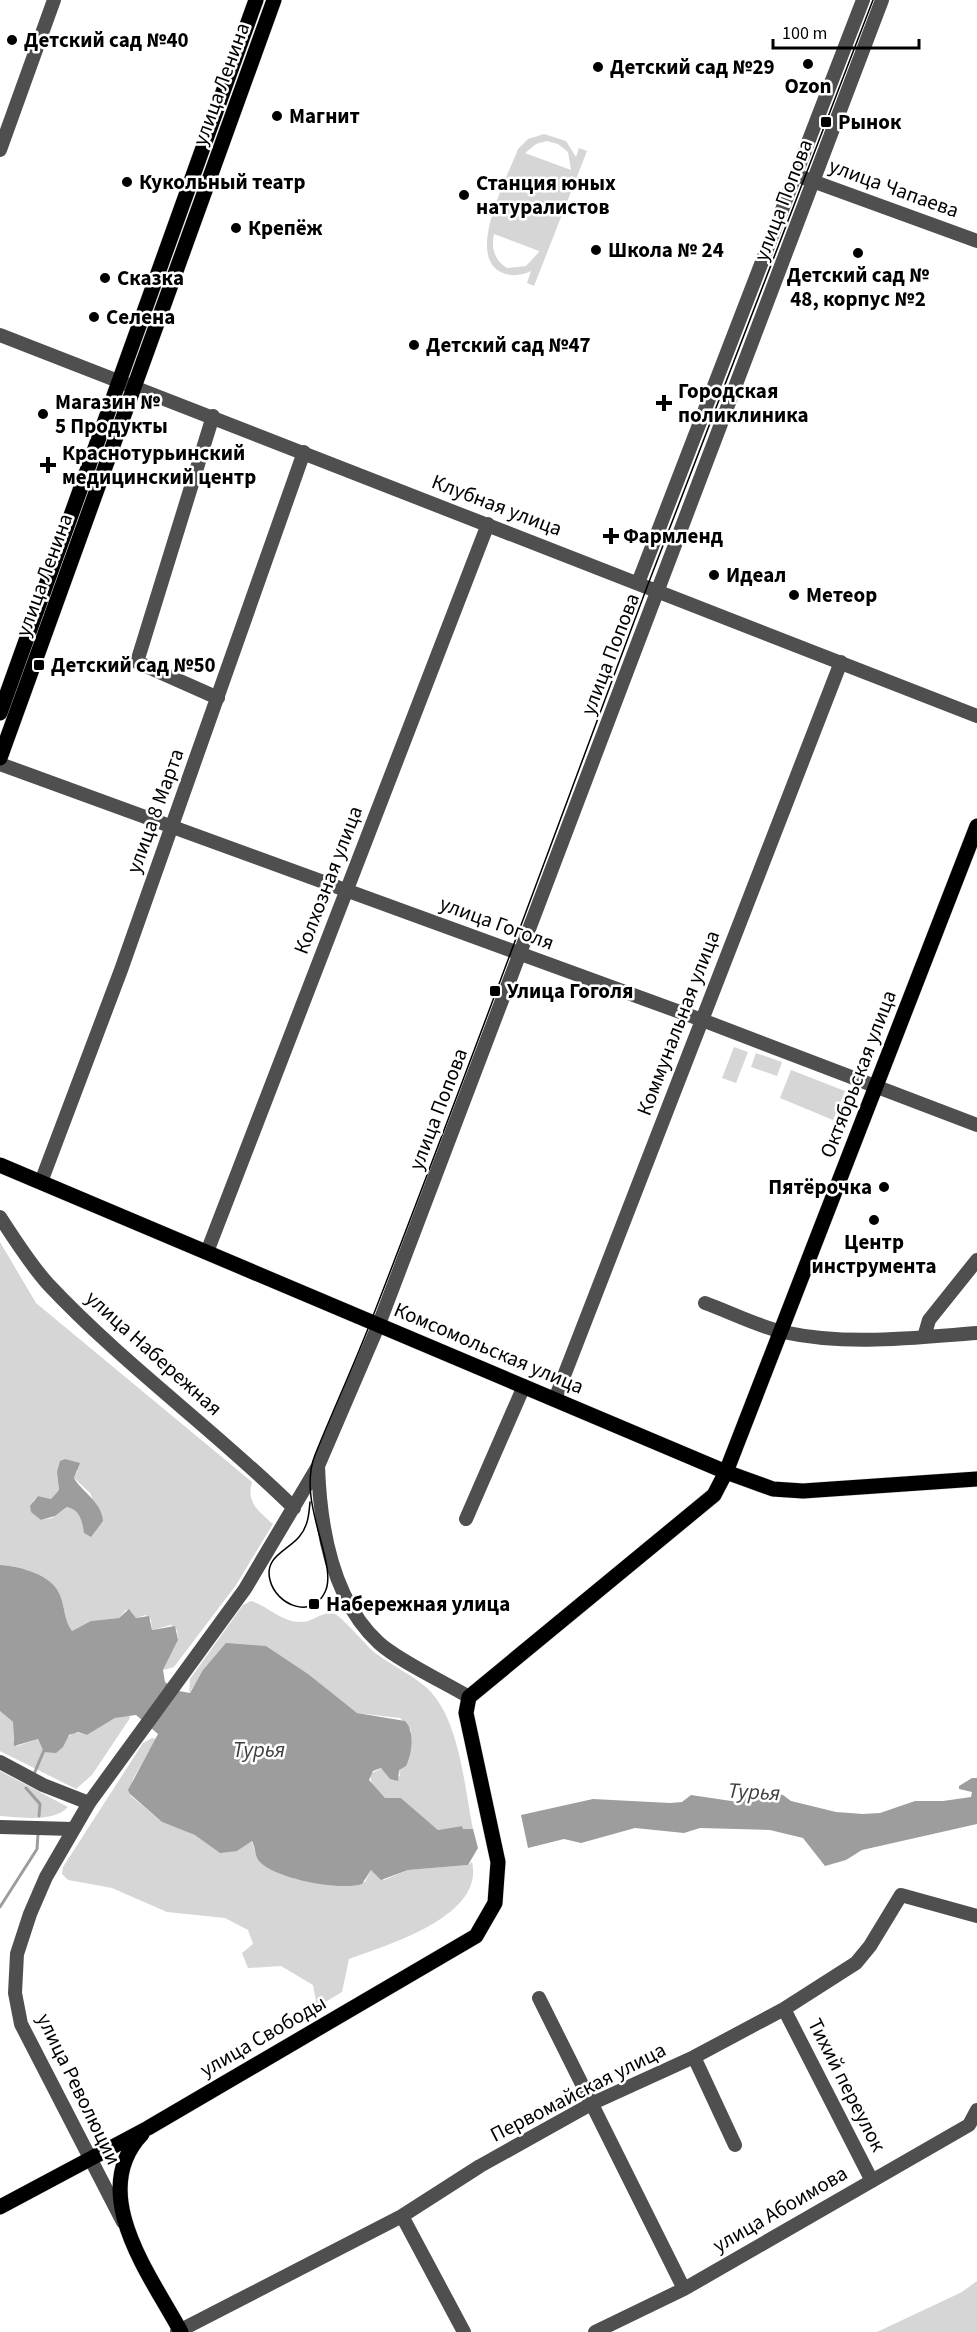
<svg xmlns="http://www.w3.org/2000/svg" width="977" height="2332" font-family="'Source Sans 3',sans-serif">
<rect width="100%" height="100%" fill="#fff"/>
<!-- green -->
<path fill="#d6d6d6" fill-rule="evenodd" d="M544,134L566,141L576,157L579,148L587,151L534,286L527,283L531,271C521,276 509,277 499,271C467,252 508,176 518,149L528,139ZM547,141L558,144L568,152L571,170L525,153L536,144ZM494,234L539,251V252L526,266L507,268C494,260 491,247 494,234Z
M734,1047L748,1052L736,1083L722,1078Z
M756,1053L782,1062L777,1076L751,1067Z
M791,1070L845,1091L833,1120L780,1098Z
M0,1242L36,1303L252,1482C246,1503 258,1510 273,1524L236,1585L174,1667L163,1670L178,1640L177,1630L171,1625L152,1630L151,1620L146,1615L136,1618L130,1610H126L119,1618L92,1621L72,1631C64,1620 65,1607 60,1595C53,1575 20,1566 0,1565ZM78,1470L74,1478L90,1493L97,1509L100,1523L94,1532L83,1528C83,1518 77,1509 68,1507L52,1518L41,1520L33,1501L38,1496L51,1499L59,1490L57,1472Z
M251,1601C268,1606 281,1622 301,1622C314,1622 322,1610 335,1614C342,1617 365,1644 374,1652C391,1665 411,1674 427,1688C460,1719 464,1786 473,1829H463L462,1826L438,1830L401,1798H385L372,1786L370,1774L382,1768L390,1779L400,1776L399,1770L410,1753L411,1730L400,1718L357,1713L266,1646L247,1645L208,1665L189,1693L190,1679L243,1605Z
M0,1711L13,1722V1740L17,1746L38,1739L42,1747H63L65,1739L75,1732L87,1735L115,1718L129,1715L130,1718L92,1775L76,1789L0,1751Z
M152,1738L156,1739L133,1779L130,1795L162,1822L237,1851L251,1841C255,1846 254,1854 258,1858C281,1885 332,1883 365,1882L371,1870L384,1880L408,1870L468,1865L472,1862C485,1917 386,1945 349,1959L342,1992L317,2007L313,1985L281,1966L248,1968L242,1953L253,1944L248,1930L225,1918L167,1912L112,1888L68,1880L62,1874L63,1867L143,1743Z
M0,1771L68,1807C53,1823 21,1817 0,1816Z
M977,2281V2332H877L962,2292Z"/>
<!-- water -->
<path fill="#9d9d9d" d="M65,1459L80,1463L74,1478C81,1491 102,1502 103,1521L91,1537L84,1533C82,1522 81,1510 67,1507L55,1516L41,1520L31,1512L30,1506L38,1496L51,1499L59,1490L57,1472L60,1461Z
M0,1565C20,1566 53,1575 60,1595C65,1607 64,1620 72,1631L91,1621L119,1618L129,1609L136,1618L149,1616L152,1630L175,1626L178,1640L163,1670L165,1682L179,1691L190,1693L203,1670L226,1643L266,1646L308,1674L357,1713L405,1721C415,1731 412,1754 406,1766L399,1770L398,1781L390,1779L381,1768L373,1771L369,1780L385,1798H401L438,1830L462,1826L463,1829H473L478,1848L468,1865L408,1870L381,1880L371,1870L362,1884C340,1891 276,1879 260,1862C254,1856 256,1848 252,1841L237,1851L220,1853L195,1835L162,1822L130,1794L128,1790L158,1734L136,1715L115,1718L87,1735L78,1732L69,1735L63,1747L56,1753L44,1752L38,1739L14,1746L13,1722L0,1711Z
M972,1778H977V1824L862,1850L846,1860L825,1866L803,1838L770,1830L700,1828L684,1833L635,1828L581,1843L564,1839L528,1848L521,1815L593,1799L670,1803L682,1802L691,1795L738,1802L740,1797L744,1796L748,1800L759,1799L764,1791L783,1795L791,1801L836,1812L863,1814L880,1813L915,1801H943L971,1797L972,1792L959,1789V1786Z"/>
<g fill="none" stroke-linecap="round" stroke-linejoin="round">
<!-- stream -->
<path stroke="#9d9d9d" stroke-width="3" d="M34,1774L45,1748
M26,1788L40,1804L39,1816
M0,1907L37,1849L38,1834"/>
<!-- major casing -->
<g stroke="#dbdbdb" stroke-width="16">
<path id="major" d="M0,713L256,0
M0,758L274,0
M0,1165L726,1472L773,1489L803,1491L977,1479
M142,2134C86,2193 151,2276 181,2332
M0,2207L148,2128L476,1936L495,1903L498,1862L466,1713L469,1697L714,1495L726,1472L977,826"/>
</g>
<!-- minor -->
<path stroke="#4f4f4f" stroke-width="14" d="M0,150L54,0
M804,178L977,241
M0,335L977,716
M213,416L137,662L218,698
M638,583L863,0
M0,764L702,1020L977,1125
M41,1182L121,970L304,452
M0,1217C15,1240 30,1264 48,1284C124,1365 215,1430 294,1508
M207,1252L488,524
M705,1303C730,1312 757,1326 783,1332C847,1346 912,1338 977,1333
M924,1337L929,1320L977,1260
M555,1399L841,662
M318,1466C320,1526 332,1600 379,1643C399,1661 444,1682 469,1697
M466,1519L524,1386
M0,1762L43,1785L89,1803
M0,1827L73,1829
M539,1998L684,2289
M784,2009L872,2181
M694,2057L735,2145
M402,2216L464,2332
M123,2222L21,2024L15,1993L17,1954L30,1914L46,1877L89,1803L245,1589L318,1466L379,1324L882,0
M177,2332L402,2216L480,2166L593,2103L694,2057L784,2009L856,1963L870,1946L901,1895L977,1916
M595,2332L684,2289L969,2125L977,2110"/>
<!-- major -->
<use href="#major" stroke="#000" stroke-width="15"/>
<!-- tram -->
<path stroke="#000" stroke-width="1.5" d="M310,1502C309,1514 308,1527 299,1537C287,1551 264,1557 270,1580C276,1605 312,1620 325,1592C339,1564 296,1502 315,1455C334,1408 355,1363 373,1316C467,1074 556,830 647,587C721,391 798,196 873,0"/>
</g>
<!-- markers -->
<g fill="#000" stroke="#fff" stroke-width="2">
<circle cx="12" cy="40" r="6"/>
<circle cx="808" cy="64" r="6"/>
<circle cx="598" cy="67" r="6"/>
<circle cx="277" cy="116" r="6"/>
<rect x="820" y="116" width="12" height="12" rx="3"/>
<circle cx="127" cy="182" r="6"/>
<circle cx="464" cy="195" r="6"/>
<circle cx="236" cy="228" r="6"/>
<circle cx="596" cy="250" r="6"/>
<circle cx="858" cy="253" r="6"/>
<circle cx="105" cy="278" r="6"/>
<circle cx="94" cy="317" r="6"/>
<circle cx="414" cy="345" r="6"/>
<path d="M661 394h6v6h6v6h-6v6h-6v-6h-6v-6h6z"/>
<circle cx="43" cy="414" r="6"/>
<path d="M45 456h6v6h6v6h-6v6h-6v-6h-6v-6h6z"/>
<path d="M608 527h6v6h6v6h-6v6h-6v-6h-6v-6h6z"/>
<circle cx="714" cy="575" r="6"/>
<circle cx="794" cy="595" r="6"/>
<rect x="33" y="659" width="12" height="12" rx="3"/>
<rect x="489" y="985" width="12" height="12" rx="3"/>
<circle cx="884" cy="1187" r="6"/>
<circle cx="874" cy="1220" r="6"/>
<rect x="308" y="1598" width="12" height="12" rx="3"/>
</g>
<g text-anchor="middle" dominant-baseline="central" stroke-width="5" stroke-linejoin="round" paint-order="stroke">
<!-- poi labels -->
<g font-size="21" font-weight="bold" fill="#000" stroke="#fff" text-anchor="start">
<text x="24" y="40">Детский сад №40</text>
<text x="610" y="67">Детский сад №29</text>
<text x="808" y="86" text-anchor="middle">Ozon</text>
<text x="289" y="116">Магнит</text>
<text x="838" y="122">Рынок</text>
<text x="139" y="182">Кукольный театр</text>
<text x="476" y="183">Станция юных<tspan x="476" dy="24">натуралистов</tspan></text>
<text x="248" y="228">Крепёж</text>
<text x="608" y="250">Школа № 24</text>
<text x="858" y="275" text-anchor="middle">Детский сад №<tspan x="858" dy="24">48, корпус №2</tspan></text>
<text x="117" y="278">Сказка</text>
<text x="106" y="317">Селена</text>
<text x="426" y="345">Детский сад №47</text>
<text x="678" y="391">Городская<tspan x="678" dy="24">поликлиника</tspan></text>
<text x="55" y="402">Магазин №<tspan x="55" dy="24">5 Продукты</tspan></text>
<text x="62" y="453">Краснотурьинский<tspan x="62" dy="24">медицинский центр</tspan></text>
<text x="623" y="536">Фармленд</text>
<text x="726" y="575">Идеал</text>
<text x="806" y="595">Метеор</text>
<text x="51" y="665">Детский сад №50</text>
<text x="507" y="991">Улица Гоголя</text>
<text x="872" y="1187" text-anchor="end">Пятёрочка</text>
<text x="874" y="1242" text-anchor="middle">Центр<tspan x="874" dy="24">инструмента</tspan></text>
<text x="326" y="1604">Набережная улица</text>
</g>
<!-- street labels -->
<g font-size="21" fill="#000" stroke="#fff">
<text transform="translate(221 84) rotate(-70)">улица Ленина</text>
<text transform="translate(894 188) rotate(20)">улица Чапаева</text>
<text transform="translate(783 200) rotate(-69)">улица Попова</text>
<text transform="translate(497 505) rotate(21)">Клубная улица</text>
<text transform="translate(44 575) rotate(-70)">улица Ленина</text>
<text transform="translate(610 654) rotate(-69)">улица Попова</text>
<text transform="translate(155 811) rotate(-70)">улица 8 Марта</text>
<text transform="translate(328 880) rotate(-69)">Колхозная улица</text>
<text transform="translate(497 923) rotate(20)">улица Гоголя</text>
<text transform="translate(678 1023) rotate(-69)">Коммунальная улица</text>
<text transform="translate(858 1074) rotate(-69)">Октябрьская улица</text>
<text transform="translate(438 1109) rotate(-69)">улица Попова</text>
<text transform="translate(489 1348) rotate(23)">Комсомольская улица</text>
<text transform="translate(154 1353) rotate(42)">улица Набережная</text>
<text transform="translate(263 2036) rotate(-30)">улица Свободы</text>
<text transform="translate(847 2085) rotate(63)">Тихий переулок</text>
<text transform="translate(79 2089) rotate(64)">улица Революции</text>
<text transform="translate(578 2092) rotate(-27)">Первомайская улица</text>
<text transform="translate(780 2209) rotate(-30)">улица Абоимова</text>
</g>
<!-- water labels -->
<g font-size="22" font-style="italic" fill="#3e3e3e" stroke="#fff">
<text x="259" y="1750">Турья</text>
<text transform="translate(754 1792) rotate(3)">Турья</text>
</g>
</g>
<!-- scale -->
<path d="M773 39v9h146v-9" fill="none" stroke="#000000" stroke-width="3"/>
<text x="782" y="39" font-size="18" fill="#000000" stroke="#ffffff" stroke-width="4.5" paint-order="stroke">100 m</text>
</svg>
